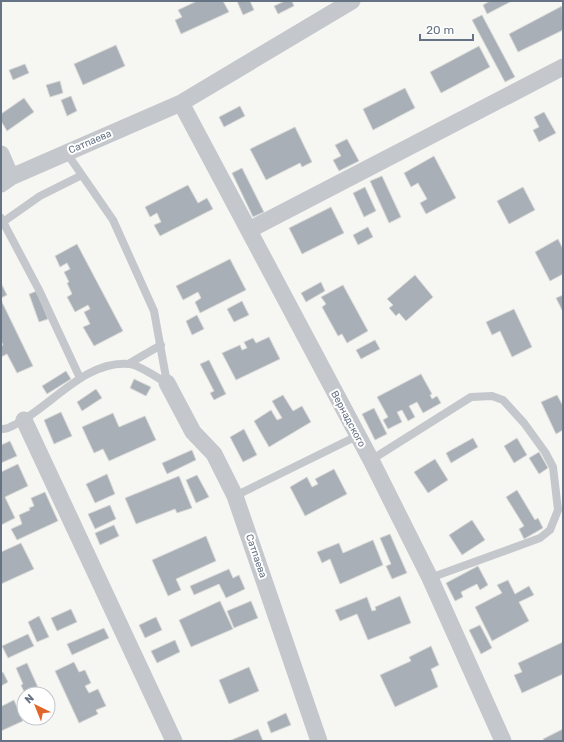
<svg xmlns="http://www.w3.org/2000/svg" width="564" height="742" font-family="Rubik,sans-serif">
<rect width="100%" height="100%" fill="#f6f6f3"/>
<!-- building -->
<path fill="#a9afb6" stroke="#d8d8d6" d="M197,1H223L229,12L181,34L175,20L182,17L178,10Z
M237,1H250L254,10L243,15Z
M285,1H292L294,6L278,14L274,6Z
M490,1H512L487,14L483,5Z
M562,6L563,30L518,52L509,34Z
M482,15L515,77L505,82L472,20Z
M116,45L125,66L83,85L74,64Z
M479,46L490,67L441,93L430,72Z
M25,64L29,73L13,80L9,70Z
M60,81L63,93L50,97L46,85Z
M405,88L415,108L373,130L363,109Z
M71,96L77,111L67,116L61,100Z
M24,98L34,112L7,131L1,121V114Z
M240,106L245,116L224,127L219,117Z
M544,112L556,133L539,142L533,130L539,127L534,117Z
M295,127L312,162L302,167L300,163L266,180L250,149Z
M347,139L359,161L339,171L333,160L341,156L335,145Z
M434,156L456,198L426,214L420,203L427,199L418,183L411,187L404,173Z
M242,168L264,212L253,217L232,173Z
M382,176L401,217L389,223L370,181Z
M188,185L198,203L207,198L213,209L160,236L154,225L161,222L157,213L150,217L145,207Z
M365,187L376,211L364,217L353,193Z
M523,187L535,210L509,224L497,201Z
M331,207L344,233L302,254L289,228Z
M368,227L373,237L358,245L353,235Z
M558,239L563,249V274L550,281L535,252Z
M77,244L123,331L94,346L83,327L90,324L84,312L90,309L88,305L75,312L67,297L72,294L67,283L69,282L64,272L70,269L67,263L60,267L55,256Z
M230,259L246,290L200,313L195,302L201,298L198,292L183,300L176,286Z
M415,275L433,297L406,321L399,313L396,316L389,308L393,305L387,299Z
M321,282L325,291L306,302L301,293Z
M1,283L7,295L1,298Z
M343,285L368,331L347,343L342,334L338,336L322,307L326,304L321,297Z
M37,291L48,319L39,322L29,294Z
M563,295V312L556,298Z
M1,300L33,366L17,373L7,354L1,357V346L3,345L1,341Z
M242,301L249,315L234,322L227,309Z
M514,309L532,347L512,357L500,331L492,335L486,322Z
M197,315L204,329L192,335L186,321Z
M269,337L280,359L236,380L222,353L240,345L242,350L247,348L244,342L253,338L256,343Z
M375,340L380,349L361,359L356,350Z
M209,360L226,394L214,400L210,393L214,391L200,364Z
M66,371L71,379L47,394L42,386Z
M421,374L432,394L430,395L432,399L437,396L441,403L423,413L417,402L409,406L415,417L408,421L402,410L397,412L402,422L388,429L383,420L388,417L377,397Z
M134,379L151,387L146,396L130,388Z
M96,389L102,398L82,411L77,402Z
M283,395L293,411L302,406L311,422L269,447L254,421L271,410L277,420L282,418L272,401Z
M557,395L563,406V430L556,434L541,402Z
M374,408L387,434L375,440L362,414Z
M61,412L72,436L54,444L44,420Z
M113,413L119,427L145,416L156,440L109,461L103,449L94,453L82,427Z
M244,429L257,455L243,462L230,437Z
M473,438L478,447L451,463L446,453Z
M517,438L527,455L514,463L504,446Z
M10,441L17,456L1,463V445Z
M192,450L196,460L167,474L162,463Z
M539,452L548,468L539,474L529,458Z
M435,459L448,480L428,493L414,472Z
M18,464L28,486L5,497L15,518L1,525V472Z
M334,469L347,494L305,516L290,487L307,477L312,487L318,484L315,479Z
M107,474L115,494L95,503L86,484Z
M197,475L209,497L196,503L186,480Z
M179,476L192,508L177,513L175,509L136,524L125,498Z
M517,490L535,520L538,518L543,528L524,539L519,529L524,526L506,497Z
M45,492L58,521L17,540L11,529L22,524L19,515L30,510L29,508L34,506L31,498Z
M110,505L116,519L95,529L88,514Z
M472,520L485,540L462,555L449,535Z
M114,525L119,536L100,545L95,533Z
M390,534L407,573L392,579L386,566L391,564L380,538Z
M206,536L216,561L176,579L181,590L168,596L152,560Z
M373,540L383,565L340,584L330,559L322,563L317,552L339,543L343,553Z
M21,543L34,569L1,584V552Z
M478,566L488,585L480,590L477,584L461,592L463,597L455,601L446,583Z
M229,569L233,578L239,575L245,589L226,598L219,584L194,595L190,586Z
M508,580L515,594L529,586L534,595L519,602L529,621L492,641L475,607L502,593L497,585Z
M400,596L411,623L368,640L357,614L340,621L335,610L367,597L372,611L376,610L375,607Z
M220,601L233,629L191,647L179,620Z
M251,601L258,618L234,628L227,611Z
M71,609L77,622L57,631L51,618Z
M39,616L49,637L37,642L28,622Z
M156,617L162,630L145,638L139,625Z
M480,625L492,648L481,654L469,630Z
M104,628L109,638L72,655L67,644Z
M28,634L34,646L8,658L2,646Z
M175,640L180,652L157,663L151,651Z
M563,642V674L522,693L514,675L522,672L518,663Z
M431,646L439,665L431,669L438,687L395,707L380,675L411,661L409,657Z
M74,662L79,672L85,670L91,683L85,686L89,693L98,689L106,706L96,710L98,714L79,723L55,671Z
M27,663L41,694H25L21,685L23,684L16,668Z
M249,667L259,691L229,704L219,680Z
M3,672L8,682L1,686V673Z
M14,700L23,721L1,731V704L2,706Z
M286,713L291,725L271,733L267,722Z
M258,729L263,741H229Z
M563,729V741H544L543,739Z"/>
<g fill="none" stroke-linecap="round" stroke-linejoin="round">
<!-- service -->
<path stroke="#c4c7cb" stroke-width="8" d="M66,152L113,220L154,311L167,383
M1,218L39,290L80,378
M3,222L40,196L82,175
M130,363L161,345
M1,429C7,430 12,426 18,423C52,405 86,360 129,364C138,364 159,379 167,383
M371,460L471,397L492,396L503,400L524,423L545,452L553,467L558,510L550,530L540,538L430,578
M235,496L357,436"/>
<!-- minor -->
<path stroke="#c4c7cb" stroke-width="17" d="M181,103L371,460L430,578L503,741
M1,154L11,177
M1,184L11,177L181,103L352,1
M249,230L563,67
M167,383L193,432L214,454L235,496L319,741
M24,420L174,741"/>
</g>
<g text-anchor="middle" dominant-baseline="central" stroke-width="4" stroke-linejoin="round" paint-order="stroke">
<!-- street labels -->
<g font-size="10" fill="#667384" stroke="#fff">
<text transform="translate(90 142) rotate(-23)">Сатпаева</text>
<text transform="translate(348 419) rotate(62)">Вернадского</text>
<text transform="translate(256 556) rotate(71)">Сатпаева</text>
</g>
</g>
<!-- border -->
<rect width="564" height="742" fill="none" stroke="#667384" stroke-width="4"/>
<!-- north arrow -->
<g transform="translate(36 706) rotate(317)"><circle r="19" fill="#ffffff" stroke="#c2c7ce"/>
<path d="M0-3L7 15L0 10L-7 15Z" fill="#e06729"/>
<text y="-6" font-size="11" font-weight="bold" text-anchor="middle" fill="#667384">N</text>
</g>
<!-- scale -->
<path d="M420 34v6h53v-6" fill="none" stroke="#667384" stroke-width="2"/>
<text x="426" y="34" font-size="12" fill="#667384" stroke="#ffffff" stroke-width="3" paint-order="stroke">20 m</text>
</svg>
